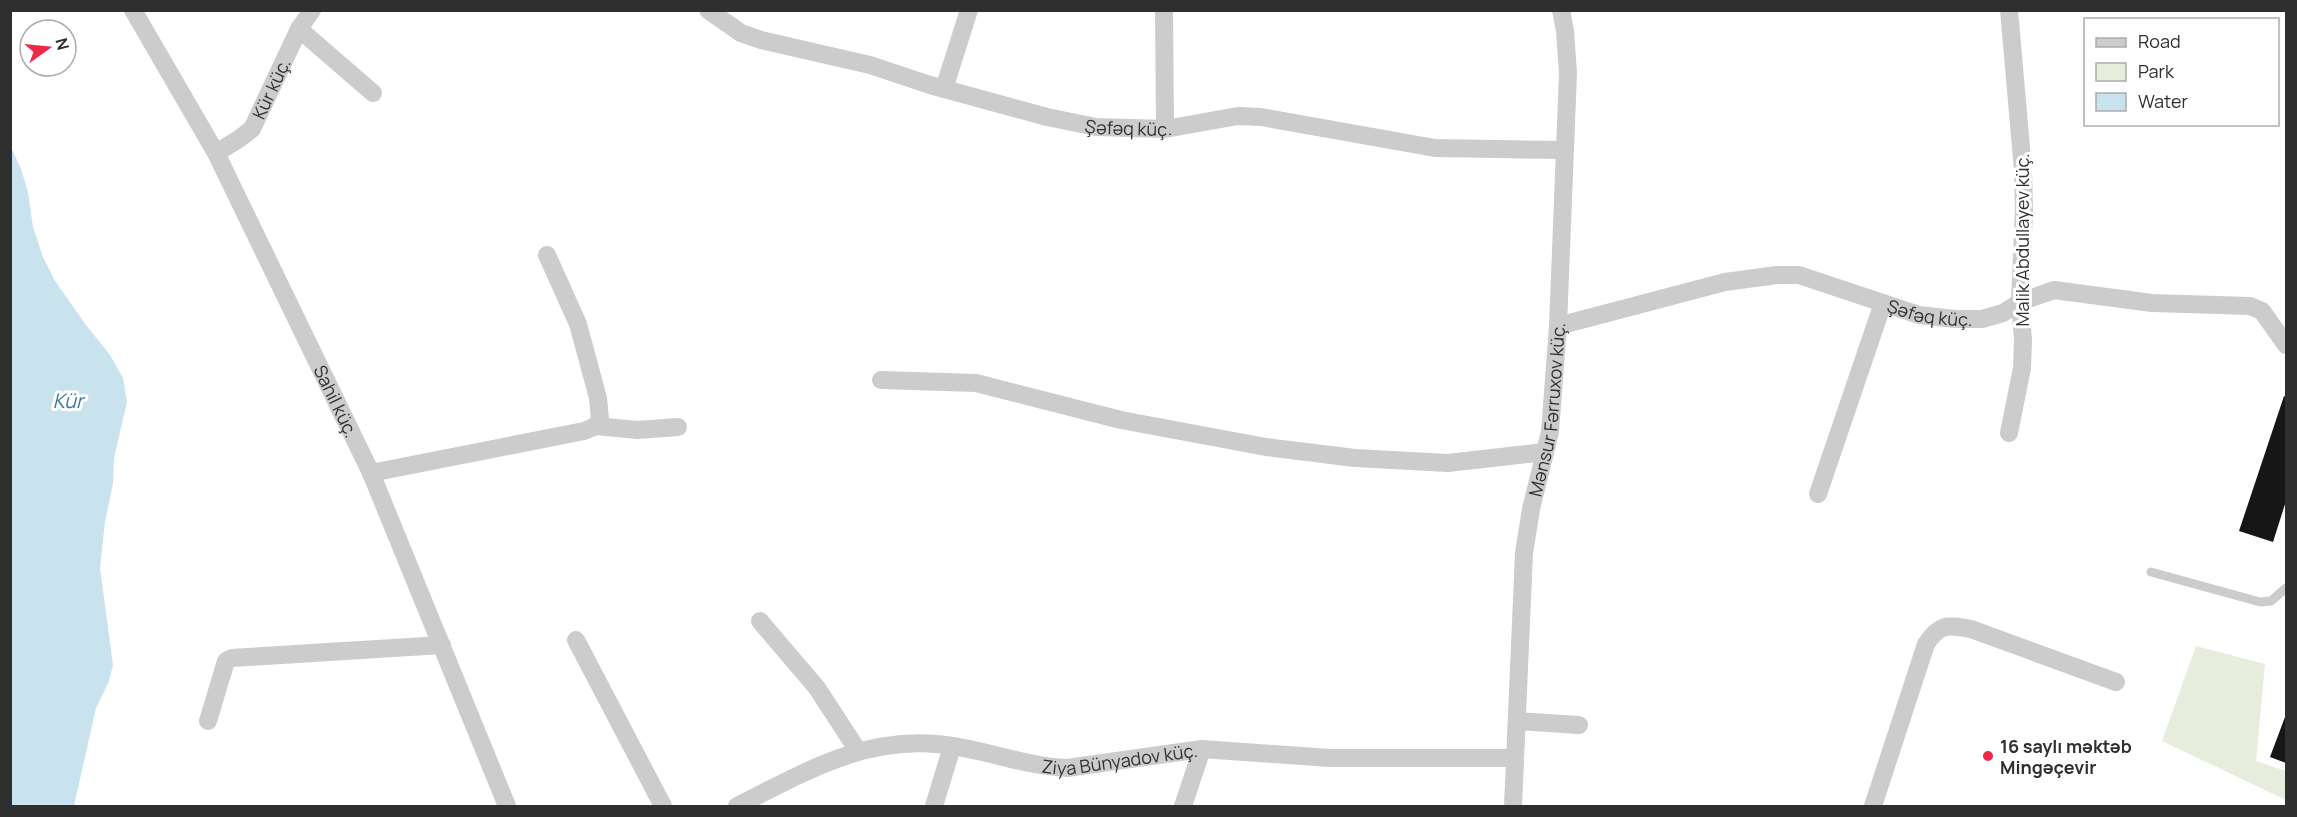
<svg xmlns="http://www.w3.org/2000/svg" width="2297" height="817" font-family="Manrope,sans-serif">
<rect width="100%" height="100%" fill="#fff"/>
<!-- green -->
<path fill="#e7eddd" d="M2196,646L2265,664L2256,761L2286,771V800L2162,741Z"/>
<!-- water -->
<path fill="#c8e2ee" d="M11,147L21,169L28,192L33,227L43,257L55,281L86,325L110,355L123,378L127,402L114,458L113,483L105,522L100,568L113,665L109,681L96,708L74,806H11Z"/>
<!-- building -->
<path fill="#161616" d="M2284,396L2286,397V501L2273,542L2239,531Z
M2285,717H2286V763L2270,757Z"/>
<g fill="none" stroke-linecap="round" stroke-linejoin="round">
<!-- lane -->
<path stroke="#ccc" stroke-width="9" d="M2151,572L2260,602L2271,601L2286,588"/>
<!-- street -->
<g stroke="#ccc" stroke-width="18">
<path id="s1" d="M133,10L216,153L371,473L507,806"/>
<path id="s2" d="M708,10L741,33L761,40L870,65L930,85L1047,117L1096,127L1165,129L1238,116L1261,117L1435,148L1564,150"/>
<path d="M1164,10L1165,129"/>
<path d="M299,29L373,93"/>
<path d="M944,89L969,10"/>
<path id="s3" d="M216,153L239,139L252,129L299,29L312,10"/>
<path id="s4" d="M1558,326L1725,282L1777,275H1799L1919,315L1955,319H1982L2003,313L2020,302L2054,290L2152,303L2250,306L2262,311L2286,345"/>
<path d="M881,380L976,383L1121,420L1266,447L1355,458L1448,463L1545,452"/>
<path d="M596,426L637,430L678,427"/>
<path d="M2009,433L2022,368L2023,340L2020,302L2024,210L2023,170L2009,10"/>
<path d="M371,473L584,431L596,426L600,419L598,398L578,324L547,255"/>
<path d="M1818,494L1883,303"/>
<path d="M760,621L817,688L858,751"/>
<path d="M576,640L663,806"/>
<path d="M208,721L226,661L232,658L442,645"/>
<path d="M1517,721L1579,725"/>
<path id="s5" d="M737,806C802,774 859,738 936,744C979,747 1022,766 1067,768L1202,749L1330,758H1515"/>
<path d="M934,806L952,747"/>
<path d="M1183,806L1202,749"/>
<path id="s6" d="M1513,806L1524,553L1531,509L1550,432L1558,326L1568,73L1565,31L1561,10"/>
<path d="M1873,806L1926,644C1940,623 1947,625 1971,629L2116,682"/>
</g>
</g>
<!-- markers -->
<circle fill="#ef2948" stroke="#fff" stroke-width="2" cx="1988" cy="756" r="6"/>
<g text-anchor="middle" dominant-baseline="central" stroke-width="6" stroke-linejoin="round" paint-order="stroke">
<!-- street labels -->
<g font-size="18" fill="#2f2f2f" stroke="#fff">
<text stroke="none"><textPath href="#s3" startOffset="88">Kür küç.</textPath></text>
<text stroke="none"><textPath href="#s2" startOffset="440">Şəfəq küç.</textPath></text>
<text transform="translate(2022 240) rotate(-90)">Malik Abdullayev küç.</text>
<text stroke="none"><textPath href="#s4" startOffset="384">Şəfəq küç.</textPath></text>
<text stroke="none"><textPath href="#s1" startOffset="441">Sahil küç.</textPath></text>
<text stroke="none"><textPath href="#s6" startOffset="399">Mənsur Fərruxov küç.</textPath></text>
<text stroke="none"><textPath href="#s5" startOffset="398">Ziya Bünyadov küç.</textPath></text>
</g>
<!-- poi labels -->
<g font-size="18" font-weight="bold" fill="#2f2f2f" stroke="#fff" text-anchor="start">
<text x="2000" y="746">16 saylı məktəb<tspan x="2000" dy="21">Mingəçevir</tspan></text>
</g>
<!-- water labels -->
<g font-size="20" font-style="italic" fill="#387a97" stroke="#fff">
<text x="68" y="400">Kür</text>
</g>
</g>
<!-- border -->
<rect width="2297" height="817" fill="none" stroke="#2f2f2f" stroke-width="24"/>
<!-- legend -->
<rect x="2084" y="18" width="195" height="108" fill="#ffffff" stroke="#acacac" stroke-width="1.5"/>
<rect x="2096" y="38" width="30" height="9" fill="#cccccc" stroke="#acacac" stroke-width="1.5"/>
<text x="2138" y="48" font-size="18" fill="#2f2f2f">Road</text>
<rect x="2096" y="63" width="30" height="18" fill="#e7eddd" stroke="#acacac" stroke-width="1.5"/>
<text x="2138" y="78" font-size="18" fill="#2f2f2f">Park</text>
<rect x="2096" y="93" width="30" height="18" fill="#c8e2ee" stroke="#acacac" stroke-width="1.5"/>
<text x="2138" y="108" font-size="18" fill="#2f2f2f">Water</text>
<!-- north arrow -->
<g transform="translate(48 48) rotate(75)"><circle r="28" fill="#ffffff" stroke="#acacac" stroke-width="1.5"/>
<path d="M0-4.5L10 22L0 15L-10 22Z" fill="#ef2948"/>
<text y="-9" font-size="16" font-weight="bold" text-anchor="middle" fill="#2f2f2f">N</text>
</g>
</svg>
